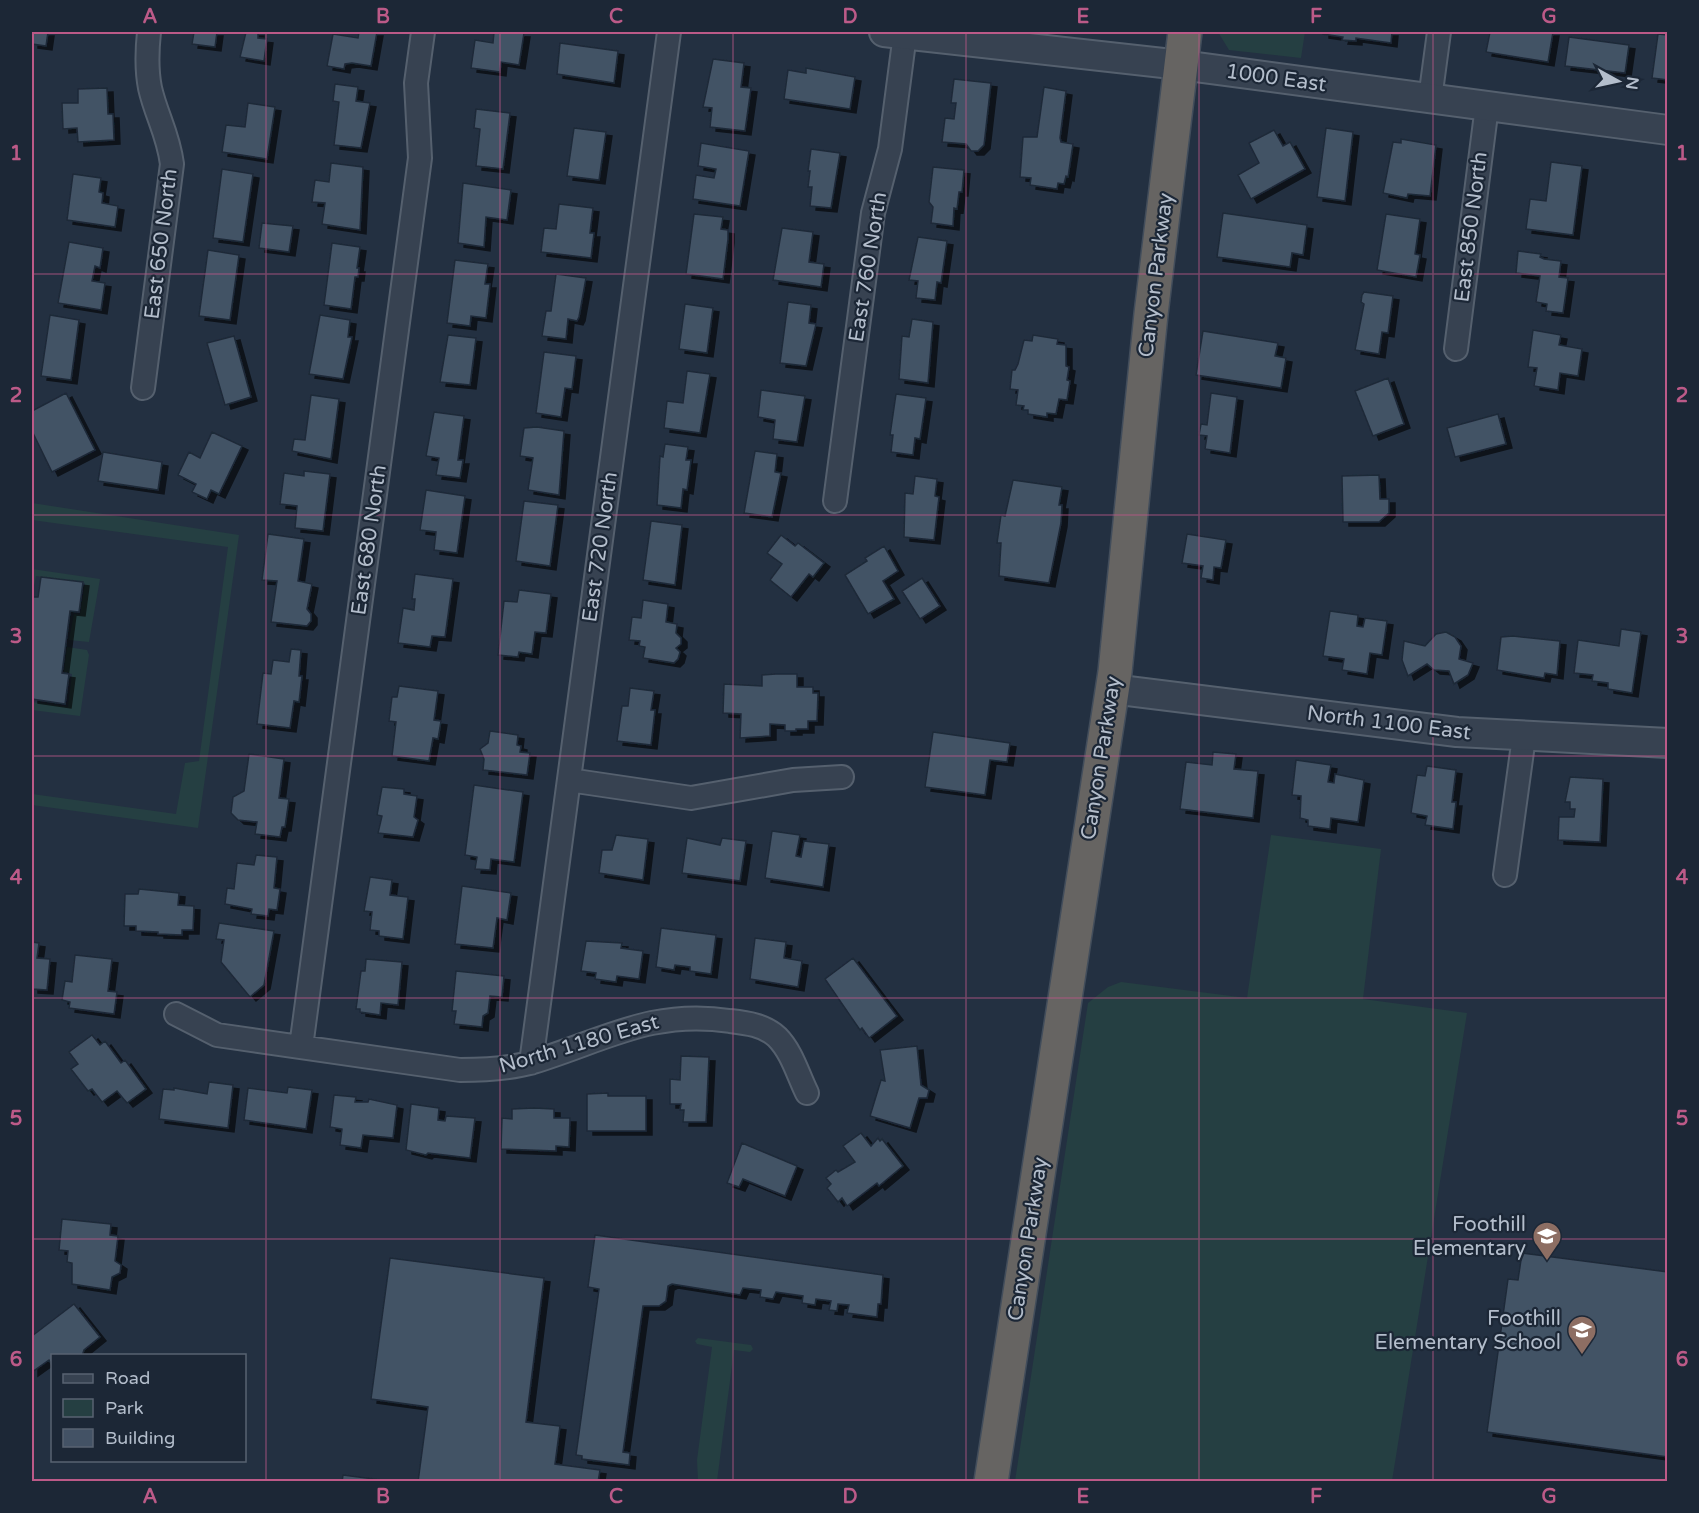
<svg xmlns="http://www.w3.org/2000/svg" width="1699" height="1513" font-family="'Varela Round',sans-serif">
<defs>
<filter id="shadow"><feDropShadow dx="6" dy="4" stdDeviation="0" flood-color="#0009"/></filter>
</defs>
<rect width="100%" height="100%" fill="#233041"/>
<!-- green -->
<path fill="#253f42" d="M1218,32H1305L1301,58L1229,50Z
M32,503L239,535L198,828L32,805V794L176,814L185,763L199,761L228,547L32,520Z
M32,569L100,579L89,642L69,640L74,614L80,615L85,583L36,576L32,596Z
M67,647L87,650L89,655L80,716L32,710V702L68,707L72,674L64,672Z
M1271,835L1381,849L1363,999L1467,1013L1392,1481H1015L1088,1003L1108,987L1121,982L1247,998Z
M698,1338L751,1345L753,1349L750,1352L734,1350L717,1481H698L697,1460L712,1347L697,1344L695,1341Z"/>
<!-- building -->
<path fill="#435265" stroke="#1e2938" stroke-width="1.5" filter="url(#shadow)" d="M32,32H48L46,46L32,44Z
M194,32H217L215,47L192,44Z
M246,32H258V38L267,39L264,61L240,57Z
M359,32H377L371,66L352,63L345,64L344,69L327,66L333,34L358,38Z
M494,32L524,33L519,65L501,62L500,72L471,68L475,40L493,43Z
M1323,32H1392L1391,43L1356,38V41L1342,40L1343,37L1323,34Z
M1490,32H1553L1548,62L1486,52Z
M1658,34L1668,35V80L1652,78Z
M1569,37L1629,45L1625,73L1565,66Z
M560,43L618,51L614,83L557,74Z
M713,59L744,63L741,87L751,88L745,131L710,127L712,108L703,107Z
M806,68L855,77L850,109L784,99L788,70L806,73Z
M954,79L991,83L984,145L978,151H971L966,144L942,142L945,118L954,119L956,103H951Z
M335,84L358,87L356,101L370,103L361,148L334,145L339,102L333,101Z
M1044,87L1066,91L1060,138L1061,142L1073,144L1068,177L1066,176L1064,184L1058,183L1057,189L1030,185L1031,178L1020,177L1023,137H1037Z
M107,88L108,114H113L114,140L78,142L77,128L63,129L62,103H78V89Z
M248,103L275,107L267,159L222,152L226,125L245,127Z
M476,109L510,113L503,169L476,166L480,129L474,128Z
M574,128L606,132L599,180L567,176Z
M1326,128L1353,132L1345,201L1317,197Z
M1274,130L1283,146L1290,142L1305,169L1251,199L1238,175L1259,163L1249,143Z
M1401,139L1436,145L1430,196L1408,194L1407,198L1383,193L1393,142L1401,143Z
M701,143L749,151L740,206L693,199L696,175L714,178L716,169L698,166Z
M811,149L840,153L831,208L810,206L812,187H808L810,171H808Z
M1551,162L1582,166L1573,235L1526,229L1530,199L1546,201Z
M331,163L363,167L360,230L322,224L325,203L312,202L315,180L329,182Z
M933,167L964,170L962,192H959L957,209L954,208L953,226L931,223L933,207L929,202Z
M222,169L253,174L243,242L213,238Z
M73,174L101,178L99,192L103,193L102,203L118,206L115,227L67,220Z
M463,183L511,190L507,220L486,217L484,247L458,243Z
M559,204L593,208L590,233H594L591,258L541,252L544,228L556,229Z
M1223,213L1307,225L1303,255L1292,253L1290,267L1217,257Z
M694,214L723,217L721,229L728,230V239L723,279L686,274Z
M1386,214L1420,219L1415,254L1420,255L1416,277L1377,270Z
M262,223L293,226L289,252L259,248Z
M782,228L813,232L809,262L824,264L821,287L773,280Z
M918,237L947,241L941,283L937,282L935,300L916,298L918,281L909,280Z
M69,242L103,248L100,268L95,266L92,281L105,283L101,310L58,303Z
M332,243L360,247L357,268H359L358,277H355L351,309L324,305Z
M208,250L239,255L230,320L199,316Z
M1518,251L1541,254L1540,257L1544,259L1561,261L1559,277L1568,278L1563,313L1546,311L1547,304L1536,302L1540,276L1516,273Z
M455,260L488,264L485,284H490L486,318L471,316L470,326L447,323Z
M556,274L586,278L579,317L577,321L568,319L566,339L542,336L546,311H551Z
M1364,292L1393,296L1388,333L1382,332L1379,354L1355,350L1364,304L1361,302L1362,295Z
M788,302L811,305L809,323L816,324L806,366L780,363Z
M685,304L713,308L707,353L679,349Z
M50,315L79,320L71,380L41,376Z
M320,315L350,320L348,337H352L343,379L309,374Z
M912,319L933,322L928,383L899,379L902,336L909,337Z
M1533,330L1561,335L1559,345L1582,349L1578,376L1560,373L1558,390L1534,386L1537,368L1528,367Z
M1203,331L1278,343L1275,356L1286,358L1281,388L1196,375Z
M448,335L476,338L470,385L440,382Z
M1033,335L1058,339L1057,344L1066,345V366L1069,367L1067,380L1070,381L1067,400L1059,399L1056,414L1047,413V417L1028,414V410H1023L1024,406L1016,405L1018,390L1010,389L1012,370H1015L1018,364L1024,340L1032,341Z
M234,336L251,397L225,405L207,343Z
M544,352L576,356L572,389L565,388L561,417L536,413Z
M687,371L710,374L700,433L664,428L667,401L683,403Z
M1388,378L1404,424L1373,436L1355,391Z
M761,390L805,396L797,442L773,439L775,420L758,417Z
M66,393L95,450L52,472L32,431V411Z
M1211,393L1237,397L1230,453L1205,449L1207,436L1199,435L1201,424L1207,425Z
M896,394L926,398L920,439L915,438L913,455L891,452L893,435H890Z
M311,395L339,399L331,459L292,451L294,439L305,440Z
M434,412L464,416L458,460H463L460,478L436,475L439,458L426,456Z
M1498,414L1506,444L1455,457L1447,428Z
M537,427L564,431L559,495L528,490L533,458L520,456L524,428Z
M212,432L242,446L219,494L211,490L207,499L192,492L196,484L178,475L189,452L200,458Z
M665,444L688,447L686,460H691L687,490L683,489L681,508L657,505L660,456L663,457Z
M755,451L777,454L775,472L781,473L772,517L744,513Z
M103,452L162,462L158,490L98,481Z
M304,471L330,474L323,531L295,528L297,506L280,504L284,473L304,476Z
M1379,475L1380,499H1389V513L1379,522H1343L1342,476Z
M915,476L937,479L935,496L939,497L934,540L904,537L905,493L913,494Z
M1013,480L1062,487L1059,505H1062L1061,523L1049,583L999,576L1001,543H997L1001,515L1005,516Z
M426,490L465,496L457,553L434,550L436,532L420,530Z
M524,501L558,505L550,566L516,561Z
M651,521L682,525L675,585L643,580Z
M268,534L304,539L298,581L312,584L307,609L311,614V621L307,626L271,622L277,581L262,580Z
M1187,534L1226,540L1221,568L1214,567L1213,580L1201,578L1203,566L1182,563Z
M781,535L795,546L798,543L824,563L813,577L809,574L791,597L770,580L782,564L767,553Z
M884,546L898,571L883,581L894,599L868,614L845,575L867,561L865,558Z
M415,574L453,579L445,637L432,636L430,647L398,643L403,608L414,610L415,599H412Z
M41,577L83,582L79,612L70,611L62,673L69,674L65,704L32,699V597H38Z
M922,578L940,606L920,619L902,591Z
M519,590L551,594L546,633L535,632L532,654L519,652L518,657L498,655L504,601L517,602Z
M643,600L668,604L666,622L677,624L676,633L681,638V644L676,648L680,652L678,659L674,663L643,658L645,647L639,646L640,641L629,640L632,617L641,618Z
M1330,611L1358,615L1357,626L1363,627L1365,618L1387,621L1382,655L1370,653L1367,674L1342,670L1344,659L1323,656Z
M1621,629L1641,632L1632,693L1608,689V683L1592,681L1593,675L1574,673L1578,640L1619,646Z
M1446,632L1455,637L1461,646L1459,659L1473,663L1468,675L1454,684L1449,671L1434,670L1427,664L1408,676L1402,660L1404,641L1425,646L1436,634Z
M1513,636L1560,641L1557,675L1545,673L1544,678L1497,670L1501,637Z
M291,649L301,650L299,676H302L299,702L294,701L290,728L257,724L263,673L271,674L273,660L289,662Z
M776,674H797V687H813V693H818L817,721H808V729H796V731H785V725L770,724V736L740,738L741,714L723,713L724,684L762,686V675Z
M399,686L438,691L434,720L441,721L438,739L433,738L429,761L392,756L396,722L389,721L392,697H397Z
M630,688L654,691L651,710H655L651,745L617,741L622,706H628Z
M490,731L518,735L517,745L521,746L520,752L530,753L527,775L483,770L484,759L480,749L488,743Z
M933,732L1010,743L1007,762L990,760L985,795L925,787Z
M1213,752L1236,754L1234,769L1258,771L1253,818L1180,809L1186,762L1212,765Z
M249,754L284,759L279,798L289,799L285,827H282L280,837L255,834L257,822L238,820L231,813L233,797L244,791Z
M1296,760L1331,765L1328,782L1334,783L1335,774L1364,780L1358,822L1331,818L1330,829L1308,826V820L1300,818L1301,796L1292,795Z
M1427,766L1456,770L1452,802H1456L1453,829L1425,825L1427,816L1411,813L1417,775L1425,776Z
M1570,777L1603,779L1600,842L1558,840L1559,817H1574L1575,809H1570V802H1565Z
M474,785L523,792L514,862L491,859L490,870L475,869L477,857L465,855Z
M382,787L404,789V794L417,796L414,817L418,820L413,837L378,833L382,816L377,815Z
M772,831L800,835L796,856L801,857L804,841L829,844L823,887L765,878Z
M616,835L648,839L643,880L599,873L602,850H612Z
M687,838L720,845L722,838L746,841L740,881L682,873Z
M256,855L277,857L274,888L280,889L277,910L269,909L268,916L251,914L252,909L225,904L227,888L234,889L237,863L254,865Z
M370,877L392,880L390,895L408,897L403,939L379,936V931L370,930L372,912L364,911Z
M462,886L511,893L507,920L497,918L493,948L455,944Z
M139,889L179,893L178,905L194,906L193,930H182V935L158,934V932L136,931V926H124L125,894H138Z
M219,923L274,931L264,985L250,997L221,962L224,940L216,939Z
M661,928L716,935L711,974L690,971V967L675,965L674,970L656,967Z
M755,938L786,942L784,958L802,961L798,987L750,979Z
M586,941L622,943L621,948L643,951L639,979L617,976L616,982L595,979L596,973L581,971Z
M32,942L39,943L37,958L50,959L47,990L32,989Z
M75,955L112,959L108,991L117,992L114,1014L69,1008L70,1002L62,1000L65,981L72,982Z
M853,958L897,1016L869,1038L862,1028L860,1030L825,979Z
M366,959L402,962L398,1005L381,1003L380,1015L360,1012V1009H356L361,971H365Z
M456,971L504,976L502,997L490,996L488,1013L483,1016L482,1027L454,1024L456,1011H452Z
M92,1035L100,1045L105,1041L121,1063L125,1060L146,1089L127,1103L117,1091L102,1102L92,1089L88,1091L71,1069L78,1064L69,1052Z
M917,1046L921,1085L929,1090L927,1098H919L910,1128L870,1116L881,1080L885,1081L880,1050Z
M681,1056L709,1057L706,1122H683L684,1110H680L681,1104H670V1079L680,1080Z
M209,1082L233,1085L228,1128L159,1119L163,1089L174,1090V1088L207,1094Z
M288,1087L312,1090L306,1129L244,1120L248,1088L287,1093Z
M608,1093V1096H646V1131H587V1094Z
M334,1095L356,1097L355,1102H368L369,1099L397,1105L393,1138L363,1135L361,1148L340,1145L342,1129L330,1127Z
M411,1104L439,1108L438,1120L445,1121L446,1116L475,1118L470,1158L428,1153L426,1155L406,1150Z
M534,1108L554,1109V1118H570L569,1147L556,1146V1151L501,1149L502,1118L512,1119V1109Z
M861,1133L871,1146L878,1138L880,1141L882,1139L903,1166L879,1186L877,1183L847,1206L842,1198L838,1202L827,1188L831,1184L826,1178L836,1170L838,1172L855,1162L843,1146Z
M742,1143L797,1166L785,1196L743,1179L739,1187L727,1183Z
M62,1219L111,1224L110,1235L118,1236L115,1261L121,1265L120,1273L112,1277L110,1290L72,1284V1263L67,1262L68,1251L59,1250Z
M595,1235L883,1275L881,1304H878L877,1317L847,1313L849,1305L838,1304L837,1311L829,1310L831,1301L816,1299L815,1305L802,1303L803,1296L776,1292L773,1299L760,1297L761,1290L743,1288L740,1295L672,1284L668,1286L666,1301L659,1306H643L623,1452L630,1453L629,1465L582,1459V1456L576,1455L599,1289L588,1287Z
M1522,1253L1668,1272V1457L1487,1432L1508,1279L1518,1280Z
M390,1258L544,1278L526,1422L560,1426L555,1464L600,1470L598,1482H418L428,1407L371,1399Z
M74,1304L100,1337L84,1350L82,1356H52V1365L49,1360L32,1372V1336Z
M343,1475L397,1482H342Z"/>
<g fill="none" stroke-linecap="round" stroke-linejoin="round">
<!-- minor casing -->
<g stroke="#55606e" stroke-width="26">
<path id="minor" d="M1430,99L1439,32
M1456,349L1487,106
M143,388L172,164C168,133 156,115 150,88C146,68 147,51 149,32
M835,501L873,213L890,149L905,34
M569,780L691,798L793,780L842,777
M1505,875L1524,737
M176,1014L217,1035L460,1070C485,1070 509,1069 533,1062C605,1040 652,1009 730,1021C747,1023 764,1025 777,1037C792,1052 798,1075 807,1093
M301,1047L420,158L416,83L423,32
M531,1063L669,32"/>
</g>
<!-- tertiary casing -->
<g stroke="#55606e" stroke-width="32">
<path id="tertiary" d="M884,32L1181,65L1668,130
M1112,689L1457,732L1668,743"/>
</g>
<!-- trunk casing -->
<g stroke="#424d5b" stroke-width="36">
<path id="trunk" d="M991,1482L1115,672L1151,314L1185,32"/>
</g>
<!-- minor -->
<use href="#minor" stroke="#374251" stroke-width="22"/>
<!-- tertiary -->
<use href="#tertiary" stroke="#374251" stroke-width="28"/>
<!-- trunk -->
<use href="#trunk" stroke="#666462" stroke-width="33"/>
</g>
<!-- grid -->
<path fill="none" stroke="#bc5a88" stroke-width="1.5" stroke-opacity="0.55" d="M266,32V1482M500,32V1482M733,32V1482M966,32V1482M1199,32V1482M1433,32V1482M32,274H1668M32,515H1668M32,756H1668M32,998H1668M32,1239H1668"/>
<!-- icons -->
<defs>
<g id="school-pin" transform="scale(1.5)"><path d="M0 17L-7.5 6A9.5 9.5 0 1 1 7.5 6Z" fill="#8d6e63" stroke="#1c2736"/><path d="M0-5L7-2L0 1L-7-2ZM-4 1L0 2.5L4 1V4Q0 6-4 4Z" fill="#fff"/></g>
</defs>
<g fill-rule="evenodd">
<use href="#school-pin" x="1547" y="1236"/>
<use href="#school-pin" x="1582" y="1330"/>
</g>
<g text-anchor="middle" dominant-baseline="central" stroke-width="4.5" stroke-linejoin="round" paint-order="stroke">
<!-- street labels -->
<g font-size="21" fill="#b3bdcb" stroke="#1c2736">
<text transform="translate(1276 78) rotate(8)">1000 East</text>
<text transform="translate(1471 227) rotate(-83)">East 850 North</text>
<text transform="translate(161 244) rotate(-83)">East 650 North</text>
<text transform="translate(868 267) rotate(-81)">East 760 North</text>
<text transform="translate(1156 275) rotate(-83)">Canyon Parkway</text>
<text transform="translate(369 540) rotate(-82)">East 680 North</text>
<text transform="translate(600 547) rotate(-82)">East 720 North</text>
<text transform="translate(1389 723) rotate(7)">North 1100 East</text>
<text transform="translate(1101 758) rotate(-81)">Canyon Parkway</text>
<text transform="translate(579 1044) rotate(-16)">North 1180 East</text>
<text transform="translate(1028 1239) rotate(-81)">Canyon Parkway</text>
</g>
<!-- poi labels -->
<g font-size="21" fill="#b3bdcb" stroke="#1c2736" text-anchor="end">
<text x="1526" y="1224">Foothill<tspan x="1526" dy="24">Elementary</tspan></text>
<text x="1561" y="1318">Foothill<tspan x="1561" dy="24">Elementary School</tspan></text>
</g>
</g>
<!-- border -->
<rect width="1699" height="1513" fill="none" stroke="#1c2736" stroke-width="66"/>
<!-- legend -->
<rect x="51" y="1354" width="195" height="108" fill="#1c2736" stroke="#586372" stroke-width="1.5"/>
<rect x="63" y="1374" width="30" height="9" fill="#374251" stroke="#586372" stroke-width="1.5"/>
<text x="105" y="1384" font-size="18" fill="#b3bdcb">Road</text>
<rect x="63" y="1399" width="30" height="18" fill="#253f42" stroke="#586372" stroke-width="1.5"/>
<text x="105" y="1414" font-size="18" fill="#b3bdcb">Park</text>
<rect x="63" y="1429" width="30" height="18" fill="#435265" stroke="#586372" stroke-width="1.5"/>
<text x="105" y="1444" font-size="18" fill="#b3bdcb">Building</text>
<!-- north arrow -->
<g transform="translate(1618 81) rotate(98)" stroke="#1c2736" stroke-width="4.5" paint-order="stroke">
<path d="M0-4.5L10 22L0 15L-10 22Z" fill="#b3bdcb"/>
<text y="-9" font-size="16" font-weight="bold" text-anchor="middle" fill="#b3bdcb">N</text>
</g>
<rect x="33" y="33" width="1633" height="1447" fill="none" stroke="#bc5a88" stroke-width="2"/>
<g font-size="20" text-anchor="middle" font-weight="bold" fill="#bc5a88">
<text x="150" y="23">A</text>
<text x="383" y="23">B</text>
<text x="616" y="23">C</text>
<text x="850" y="23">D</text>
<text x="1083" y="23">E</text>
<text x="1316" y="23">F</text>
<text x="1549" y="23">G</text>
<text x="16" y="160">1</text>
<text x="1682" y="160">1</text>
<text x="16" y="402">2</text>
<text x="1682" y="402">2</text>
<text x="16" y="643">3</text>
<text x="1682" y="643">3</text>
<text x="16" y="884">4</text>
<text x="1682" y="884">4</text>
<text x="16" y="1125">5</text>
<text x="1682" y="1125">5</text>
<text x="16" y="1366">6</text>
<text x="1682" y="1366">6</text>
<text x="150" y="1503">A</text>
<text x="383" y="1503">B</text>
<text x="616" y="1503">C</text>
<text x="850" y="1503">D</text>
<text x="1083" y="1503">E</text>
<text x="1316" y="1503">F</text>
<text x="1549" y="1503">G</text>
</g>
</svg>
